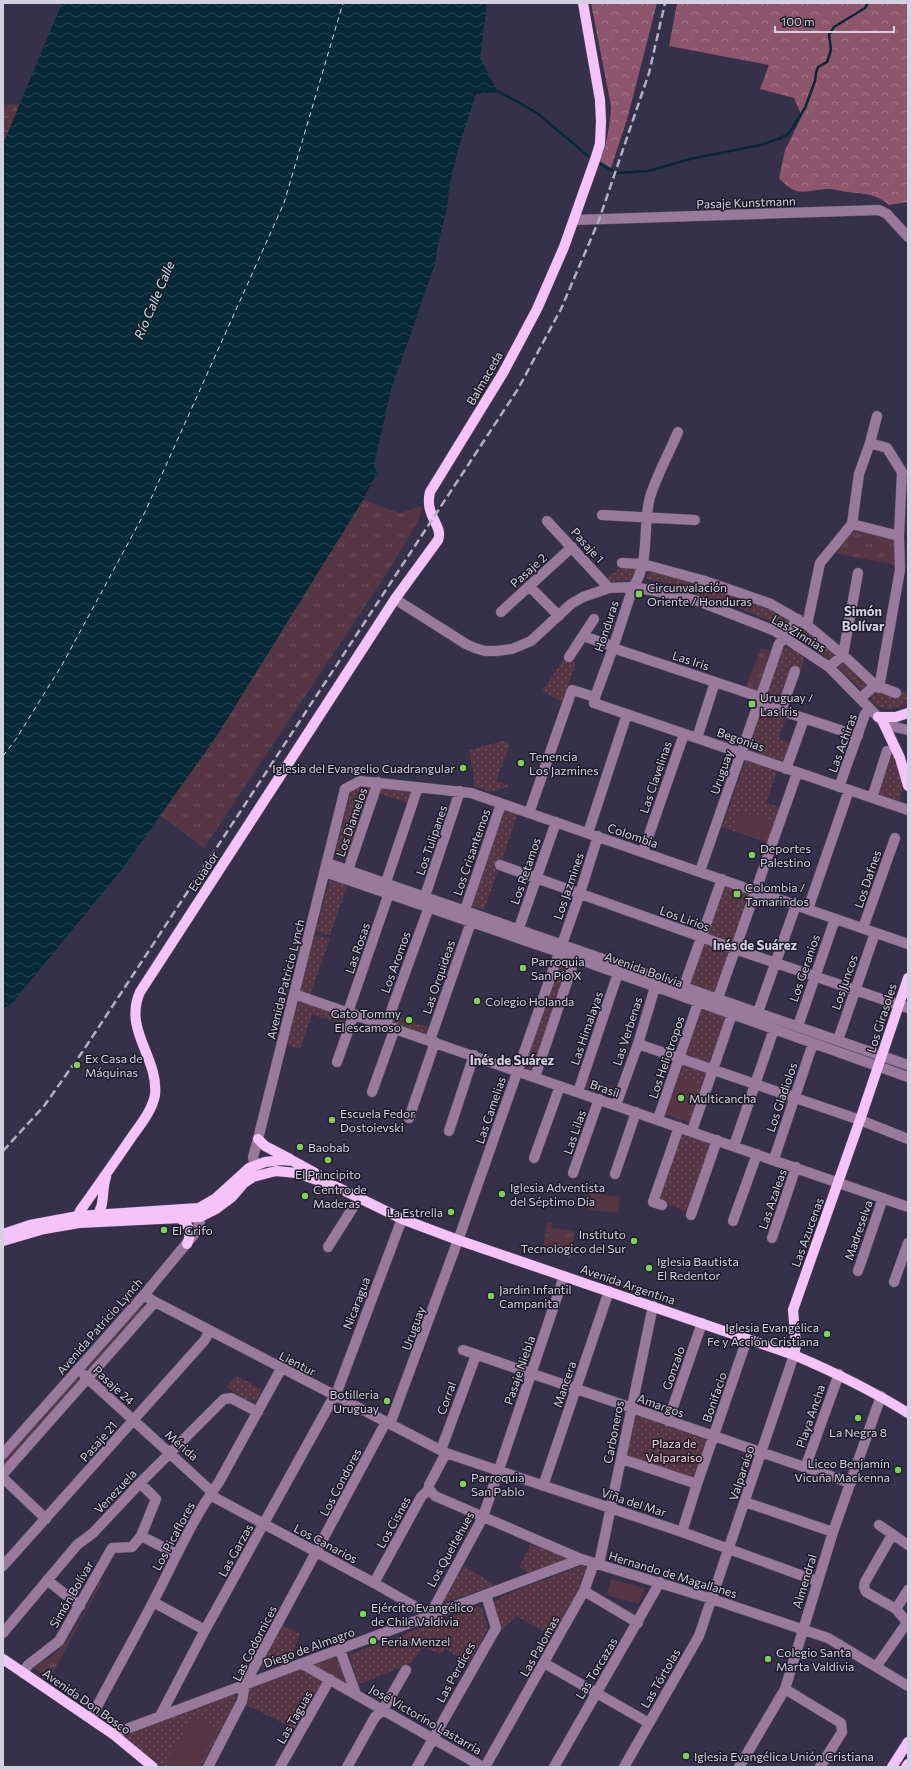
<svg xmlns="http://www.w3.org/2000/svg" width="911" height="1770" font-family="Commissioner,sans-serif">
<defs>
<pattern id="grass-tufts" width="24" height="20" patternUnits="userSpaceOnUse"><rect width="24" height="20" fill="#553642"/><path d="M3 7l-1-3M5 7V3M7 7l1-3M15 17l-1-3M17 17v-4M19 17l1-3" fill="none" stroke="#6d525d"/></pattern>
<pattern id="forest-crowns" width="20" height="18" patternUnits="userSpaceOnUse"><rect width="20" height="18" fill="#8e566d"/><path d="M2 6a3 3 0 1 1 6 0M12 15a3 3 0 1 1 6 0" fill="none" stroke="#a27588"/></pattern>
<pattern id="wetland-marsh" width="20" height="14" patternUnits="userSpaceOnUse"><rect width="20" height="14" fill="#553642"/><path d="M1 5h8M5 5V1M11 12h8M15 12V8" fill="none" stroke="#6d525d"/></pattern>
<pattern id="park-dots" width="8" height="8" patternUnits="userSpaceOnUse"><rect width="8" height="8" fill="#553642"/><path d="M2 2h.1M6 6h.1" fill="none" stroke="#6d525d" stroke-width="1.8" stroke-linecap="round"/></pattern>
<pattern id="water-waves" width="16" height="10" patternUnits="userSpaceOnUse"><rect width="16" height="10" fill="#052937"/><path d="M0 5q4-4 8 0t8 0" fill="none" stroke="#294754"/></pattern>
</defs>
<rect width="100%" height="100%" fill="#36314b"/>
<!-- grass -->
<path fill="url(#grass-tufts)" d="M363,500L400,513L422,506L418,521L387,573L204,848L160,815L216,737Z
M853,529L895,539L896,565L834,553Z
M761,648L771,651L756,693L745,690Z
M547,1222H552L551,1228L575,1231L570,1258L543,1249Z
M141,1305L145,1307L89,1370H85V1368Z
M76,1377L81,1379L80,1381L3,1468V1460Z
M100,1581L102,1582L51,1676L48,1678L34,1668C42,1663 51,1657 58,1650C77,1631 88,1604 100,1581Z
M331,1657L338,1659L348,1684L314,1666V1663Z"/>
<!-- forest -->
<path fill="url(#forest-crowns)" d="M591,3H657L628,116L611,168L600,161C607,143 610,125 611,106Z
M677,3H908V202L889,205C877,194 862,193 846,192C840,191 835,189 830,189C805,189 799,200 779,178L785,150L802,116L794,98L760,89L769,65L669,46Z"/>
<!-- wetland -->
<path fill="url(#wetland-marsh)" d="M20,104L3,144V105Z"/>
<!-- park -->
<path fill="url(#park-dots)" d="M626,566L635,567L636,570L634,580L609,582L606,579L620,568Z
M652,568L734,596L730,605L689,592L683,586L646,579L648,570Z
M743,598L762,605L792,620L787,628L739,608Z
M798,625L836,654L829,659L793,632Z
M786,647L793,648L804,658L801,669L795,667L790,669L779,705L767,701L765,697L781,649Z
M565,658L576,663L562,702L542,691Z
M844,660L870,685L863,691L836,666Z
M875,691L896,697L900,695L901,691L908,692V704C897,710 873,713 870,696Z
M765,709L786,718L779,738L790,743L783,762L749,750L748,748L762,710Z
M503,741L510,744L496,781L509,785L508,787L490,792L474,786V777L469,750Z
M895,754L903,784L900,801L879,794L892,755Z
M750,760L777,772L766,802L780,808L768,843L722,827L745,762Z
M365,783L416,789L411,804L374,792L350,860L338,857L336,850L351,790Z
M503,809L518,814L484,910L469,905Z
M333,879L348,884L330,935L316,931L329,882Z
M723,885L750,895L717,996L687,985Z
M315,935L330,939L310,995L299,991V988Z
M559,959H563L571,962L534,1072L523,1067Z
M303,1002L351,1018L348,1025L312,1015L300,1049L285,1044L295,1003Z
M701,1005L730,1015L692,1123L663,1114Z
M392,1015L431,1028L428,1035L388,1022Z
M586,1078L618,1089L616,1095C605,1095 592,1092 584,1086Z
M680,1133L711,1144L689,1212L657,1201Z
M237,1376L261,1389L257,1400C248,1404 234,1391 226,1387Z
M632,1415H638L709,1440L697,1476L690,1478L624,1455Z
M531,1544L571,1559L528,1576L526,1570L519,1567Z
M583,1565L589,1568L580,1590L554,1636L516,1616L502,1630L494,1602L505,1595Z
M464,1566L495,1585L441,1604Z
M479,1606L482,1608L488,1628L469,1664L446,1649L440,1654L424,1647L411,1663L359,1684L349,1655Z
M282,1625L300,1634L291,1657L259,1668Z
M299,1667L324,1681L295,1729L243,1703L249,1685Z
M234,1693L236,1697C232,1720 212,1747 200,1767H162L126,1738L125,1734Z"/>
<!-- garden -->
<path fill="#553642" d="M739,810L772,821L765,840L732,829Z
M676,1077L698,1083L686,1121L664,1113Z
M589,1193L620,1197L618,1213L587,1210Z
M667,1444L693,1452L688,1468L662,1460Z
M611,1579L644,1588L639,1604L607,1595Z
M195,1716L218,1731L195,1767H175L166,1761Z"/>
<!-- water -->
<path fill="url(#water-waves)" d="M62,3H487L480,58L498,92L476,94L458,149L450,183L447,208L438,244L435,264L391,390L374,465L377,473L363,500L216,737L123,868L13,1002L3,1009V144Z"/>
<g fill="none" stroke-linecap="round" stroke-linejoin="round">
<!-- stream -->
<path stroke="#052937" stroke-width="2.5" d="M498,91L537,113L588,156
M600,164L617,173L649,171L690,159L761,145L778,139L787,135L792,129L805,108L815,81L816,73L818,67L827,62L831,50L829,35L834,27L865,8L868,3"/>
<!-- ferry -->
<path stroke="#c0e3f4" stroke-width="1" stroke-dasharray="5 4" stroke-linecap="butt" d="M3,756L16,739L62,665L145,512L284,203L343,3"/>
<!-- minor casing -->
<g stroke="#524e66" stroke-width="11">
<path id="minor" d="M574,220L879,210L887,214L908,237
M870,443L887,448L902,472L899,536L900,570L879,688
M602,515L695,520
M547,521L609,588
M852,524L899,536
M622,563L643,564L705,581L771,604L807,625L843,655L875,685L896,693
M529,586L559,616
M395,599L466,644L475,648L485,651H497L512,649L531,641L571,604L583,597L609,588L633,587L677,595L698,601L775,631L829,667L883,722L895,727L908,730
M501,612L572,547
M807,625L820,563L852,524L859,474L870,443L877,416
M583,636L613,646
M613,648L760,697
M569,657L594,619
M829,667L843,655L858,573
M595,697L613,648L633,587C651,561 642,526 650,497C657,475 669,453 678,432
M861,698L875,685
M758,703L858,736
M781,711L795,671
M697,738L715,682
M786,769L804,719
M839,787L865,714L870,709
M872,798L887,751
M529,813L572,690L595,697L594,703L908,810
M588,833L627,714
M643,852L684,734
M327,863L908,1065
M500,865L735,949L908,1008
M348,870L378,782
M700,871L779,644L798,619
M325,872L553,950L908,1077
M386,882L418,787
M425,896L460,791
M808,909L849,790
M465,910L501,804
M519,928L556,822
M863,928L895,838
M684,986L722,879
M294,994L908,1207
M718,998L797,773
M348,1012L389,893
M758,1012L796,905
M386,1025L429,907
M798,1026L835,919
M430,1040L471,922
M838,1040L875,933
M638,1044L860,1120L908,1139
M337,1062L354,1014
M535,1077L575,958
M372,1092L395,1028
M578,1092L618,973
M616,1105L638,1044L655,987
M409,1118L435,1042
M658,1119L698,1003
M449,1131L474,1055
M692,1131L732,1014
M734,1146L774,1029
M534,1158L560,1086
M774,1159L813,1043
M573,1173L599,1099
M257,1174L253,1157L258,1139L345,789L360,781L471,793L908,944
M615,1174L636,1112
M662,1205L653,1202L679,1127
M691,1215L717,1140
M733,1221L757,1154
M772,1238L796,1167
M328,1247L359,1198
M858,1271L883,1198
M894,1282L908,1243
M144,1295L155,1302L446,1453L682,1532L817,1581
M463,1350L851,1483
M84,1375L212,1492
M668,1421L702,1323
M390,1424L461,1232L580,893L598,836
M441,1450L476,1355
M3,1454L144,1295L196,1232L200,1222L199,1209
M622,1459L697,1484
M805,1468L839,1374
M3,1474L155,1302
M3,1478L46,1519
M543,1486L609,1291
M429,1489L435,1496L581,1559L712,1599L828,1638L908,1686
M210,1495L374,1583L430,1615L483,1517L564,1276
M745,1502L833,1532
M879,1525L908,1545
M682,1532L697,1484L747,1339
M141,1536L177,1554
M599,1564L653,1306
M3,1566L204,1341L210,1331
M47,1580L80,1606
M374,1583L421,1497L429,1489V1485L446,1453
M584,1591L594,1563
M153,1602L205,1630
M896,1609L908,1590
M3,1633L77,1545L93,1533L140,1483L224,1399L231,1398L258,1412
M340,1650L356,1694
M544,1663L649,1723
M302,1664L483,1767
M876,1667L906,1624V1621L896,1609L866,1592L864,1587L865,1582L892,1535
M23,1673L28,1665L59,1641L112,1548L132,1547L141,1536L156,1499L140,1483
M785,1689L841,1723L842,1732L820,1767
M160,1716L205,1630L338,1389L402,1219
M91,1718C111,1679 133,1641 153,1602C174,1562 192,1519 219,1482L281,1369
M113,1734L581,1559
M208,1767L242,1701L245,1684L386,1422
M280,1767L330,1679
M347,1767L375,1717L383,1710L406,1670
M417,1767L496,1628L486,1595
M485,1767L584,1591L638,1623
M554,1767L660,1582
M624,1767L699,1636L794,1355
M739,1767L785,1689L833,1532L881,1396"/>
</g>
<!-- major casing -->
<g stroke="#524e66" stroke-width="11">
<path id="major" d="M878,717H896L908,713
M883,722L900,758L908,786
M258,1139L265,1146L290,1159
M95,1218C106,1206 101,1191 106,1177
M180,1218C190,1226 192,1233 187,1244
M79,1223L78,1216L80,1211C97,1187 114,1163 131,1138C140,1125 152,1111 155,1095C159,1058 123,1030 140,992L395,599L438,540C444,526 424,516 430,492L503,373L537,309L564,247L596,157L600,144L601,121L600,100L583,3
M3,1234L30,1225L78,1216L199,1208L216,1198L249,1168L265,1162L282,1160L293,1161L315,1173
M3,1241L44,1229L79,1223L200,1217L216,1209L232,1197L244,1183L253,1177L276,1171L297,1173L337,1187L402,1219L458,1240L794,1355C834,1372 871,1390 908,1413
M794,1355L796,1345L793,1310L860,1120L908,978
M3,1659L113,1734L153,1767
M892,1767L908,1742
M906,1767L908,1764"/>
</g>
<!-- minor -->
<use href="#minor" stroke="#99799c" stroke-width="10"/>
<!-- major -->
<use href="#major" stroke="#f6c2fa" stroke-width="10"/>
<!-- rail -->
<path stroke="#b3b0c2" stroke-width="2.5" stroke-dasharray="8 4" stroke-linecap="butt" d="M3,1151L44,1106L83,1051L518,389L561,309L599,220L649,73L665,3"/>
</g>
<!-- markers -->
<g fill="#7ed153" stroke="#1d1b27" stroke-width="1.5">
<rect x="635" y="590" width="8" height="8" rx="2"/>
<rect x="748" y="700" width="8" height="8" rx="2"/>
<circle cx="521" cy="763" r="4"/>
<circle cx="463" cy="768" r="4"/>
<circle cx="752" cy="855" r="4"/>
<rect x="733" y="890" width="8" height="8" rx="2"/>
<circle cx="523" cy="968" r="4"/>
<circle cx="477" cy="1001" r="4"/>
<circle cx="409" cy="1020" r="4"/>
<circle cx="77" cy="1065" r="4"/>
<circle cx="681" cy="1098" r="4"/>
<circle cx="332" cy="1120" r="4"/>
<circle cx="300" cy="1147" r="4"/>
<circle cx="328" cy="1160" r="4"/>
<circle cx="502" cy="1194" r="4"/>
<circle cx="305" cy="1196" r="4"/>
<circle cx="451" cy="1212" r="4"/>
<circle cx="164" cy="1230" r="4"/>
<circle cx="634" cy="1241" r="4"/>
<circle cx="649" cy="1268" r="4"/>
<circle cx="491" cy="1296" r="4"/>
<circle cx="827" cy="1334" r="4"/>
<circle cx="387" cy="1401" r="4"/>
<circle cx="858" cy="1418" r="4"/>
<circle cx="898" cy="1470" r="4"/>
<circle cx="463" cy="1484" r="4"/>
<circle cx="363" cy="1614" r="4"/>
<circle cx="373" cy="1641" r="4"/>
<circle cx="768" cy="1659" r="4"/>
<circle cx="686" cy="1756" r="4"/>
</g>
<g text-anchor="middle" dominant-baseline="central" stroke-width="3" stroke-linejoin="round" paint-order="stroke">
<!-- street labels -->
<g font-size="12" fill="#d3d1e1" stroke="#1d1b27">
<text transform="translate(746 202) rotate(-2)">Pasaje Kunstmann</text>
<text transform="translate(484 378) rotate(-60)">Balmaceda</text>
<text transform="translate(588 545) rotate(48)">Pasaje 1</text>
<text transform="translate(528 570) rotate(-42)">Pasaje 2</text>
<text transform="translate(606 626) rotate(-72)">Honduras</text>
<text transform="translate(799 633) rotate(31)">Las Zinnias</text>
<text transform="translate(691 660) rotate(18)">Las Iris</text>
<text transform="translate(741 739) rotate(19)">Begonias</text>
<text transform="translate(842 743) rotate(-70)">Las Achiras</text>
<text transform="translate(721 772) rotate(-71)">Uruguay</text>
<text transform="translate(655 777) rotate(-71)">Las Clavelinas</text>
<text transform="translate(351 822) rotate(-71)">Los Diamelos</text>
<text transform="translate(633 835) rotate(19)">Colombia</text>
<text transform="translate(431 840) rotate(-71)">Los Tulipanes</text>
<text transform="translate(471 852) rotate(-71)">Los Crisantemos</text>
<text transform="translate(203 871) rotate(-57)">Ecuador</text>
<text transform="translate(525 871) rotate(-71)">Los Retamos</text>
<text transform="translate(867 879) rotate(-71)">Los Dafnes</text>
<text transform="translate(568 886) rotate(-71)">Los Jazmines</text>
<text transform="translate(685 918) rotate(20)">Los Lirios</text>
<text transform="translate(357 948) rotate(-71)">Las Rosas</text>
<text transform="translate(395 962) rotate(-70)">Los Aromos</text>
<text transform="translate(804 968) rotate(-71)">Los Geranios</text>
<text transform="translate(644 969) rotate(20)">Avenida Bolivia</text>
<text transform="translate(438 977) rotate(-71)">Las Orquideas</text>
<text transform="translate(285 979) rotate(-76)">Avenida Patricio Lynch</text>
<text transform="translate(844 982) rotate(-71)">Los Juncos</text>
<text transform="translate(881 1018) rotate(-72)">Los Girasoles</text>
<text transform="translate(586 1028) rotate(-71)">Las Himalayas</text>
<text transform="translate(627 1031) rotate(-72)">Las Verbenas</text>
<text transform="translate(666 1057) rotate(-71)">Los Heliotropos</text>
<text transform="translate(605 1088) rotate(19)">Brasil</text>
<text transform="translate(781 1097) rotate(-71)">Los Gladiolos</text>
<text transform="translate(490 1110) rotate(-71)">Las Camelias</text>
<text transform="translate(574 1132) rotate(-71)">Las Lilas</text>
<text transform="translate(772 1199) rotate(-71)">Las Azaleas</text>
<text transform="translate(858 1230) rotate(-71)">Madreselva</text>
<text transform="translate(807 1232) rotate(-70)">Las Azucenas</text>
<text transform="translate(628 1284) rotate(19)">Avenida Argentina</text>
<text transform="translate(356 1303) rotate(-69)">Nicaragua</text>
<text transform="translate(99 1326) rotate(-49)">Avenida Patricio Lynch</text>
<text transform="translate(413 1328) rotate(-70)">Uruguay</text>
<text transform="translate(298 1363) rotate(27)">Lientur</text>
<text transform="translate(673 1368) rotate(-71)">Gonzalo</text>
<text transform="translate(519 1370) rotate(-71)">Pasaje Niebla</text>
<text transform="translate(564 1384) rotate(-71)">Mancera</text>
<text transform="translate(114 1385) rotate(43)">Pasaje 24</text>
<text transform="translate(714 1397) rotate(-71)">Bonifacio</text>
<text transform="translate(446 1398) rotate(-70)">Corral</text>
<text transform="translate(661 1405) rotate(19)">Amargos</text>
<text transform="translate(810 1416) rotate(-71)">Playa Ancha</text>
<text transform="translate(613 1432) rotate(-79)">Carboneros</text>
<text transform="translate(98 1441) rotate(-49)">Pasaje 21</text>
<text transform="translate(182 1445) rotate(41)">Mérida</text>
<text transform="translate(741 1473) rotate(-72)">Valparaíso</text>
<text transform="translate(340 1482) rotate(-62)">Los Condores</text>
<text transform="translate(115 1491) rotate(-47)">Venezuela</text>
<text transform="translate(634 1502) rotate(18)">Viña del Mar</text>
<text transform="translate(393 1522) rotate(-61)">Los Cisnes</text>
<text transform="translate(173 1536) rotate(-62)">Los Picaflores</text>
<text transform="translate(326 1543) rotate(28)">Los Canarios</text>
<text transform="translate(450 1549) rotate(-61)">Los Queltehues</text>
<text transform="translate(235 1550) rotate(-61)">Las Garzas</text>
<text transform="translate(673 1574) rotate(17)">Hernando de Magallanes</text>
<text transform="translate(804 1581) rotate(-73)">Almendral</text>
<text transform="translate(71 1594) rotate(-60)">Simón Bolívar</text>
<text transform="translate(254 1643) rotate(-63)">Las Codornices</text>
<text transform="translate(539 1646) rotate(-61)">Las Palomas</text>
<text transform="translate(309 1647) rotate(-20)">Diego de Almagro</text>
<text transform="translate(596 1668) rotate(-59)">Las Torcazas</text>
<text transform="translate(455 1672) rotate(-61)">Las Perdices</text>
<text transform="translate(660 1678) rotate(-60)">Las Tórtolas</text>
<text transform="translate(87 1701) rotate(35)">Avenida Don Bosco</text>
<text transform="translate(294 1717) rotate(-60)">Las Taguas</text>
<text transform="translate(426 1719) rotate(30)">José Victorino Lastarria</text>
</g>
<!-- poi labels -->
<g font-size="12" fill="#d3d1e1" stroke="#1d1b27" text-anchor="start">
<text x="647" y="587">Circunvalación<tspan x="647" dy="14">Oriente / Honduras</tspan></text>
<text x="760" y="697">Uruguay /<tspan x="760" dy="14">Las Iris</tspan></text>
<text x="529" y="756">Tenencia<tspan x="529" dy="14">Los Jazmines</tspan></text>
<text x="455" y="768" text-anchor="end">Iglesia del Evangelio Cuadrangular</text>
<text x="760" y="848">Deportes<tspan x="760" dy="14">Palestino</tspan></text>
<text x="745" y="887">Colombia /<tspan x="745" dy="14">Tamarindos</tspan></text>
<text x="531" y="961">Parroquia<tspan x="531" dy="14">San Pío X</tspan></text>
<text x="485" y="1001">Colegio Holanda</text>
<text x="401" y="1013" text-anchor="end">Gato Tommy<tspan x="401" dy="14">El escamoso</tspan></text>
<text x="85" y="1058">Ex Casa de<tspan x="85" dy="14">Máquinas</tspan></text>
<text x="689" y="1098">Multicancha</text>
<text x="340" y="1113">Escuela Fedor<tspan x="340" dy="14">Dostoievski</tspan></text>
<text x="308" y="1147">Baobab</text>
<text x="328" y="1174" text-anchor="middle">El Principito</text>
<text x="510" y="1187">Iglesia Adventista<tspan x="510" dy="14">del Séptimo Día</tspan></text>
<text x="313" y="1189">Centro de<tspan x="313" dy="14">Maderas</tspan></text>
<text x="443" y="1212" text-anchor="end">La Estrella</text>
<text x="172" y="1230">El Grifo</text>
<text x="626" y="1234" text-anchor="end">Instituto<tspan x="626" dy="14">Tecnologico del Sur</tspan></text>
<text x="657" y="1261">Iglesia Bautista<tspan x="657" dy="14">El Redentor</tspan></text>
<text x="499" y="1289">Jardín Infantil<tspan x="499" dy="14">Campanita</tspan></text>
<text x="819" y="1327" text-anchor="end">Iglesia Evangélica<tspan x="819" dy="14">Fe y Acción Cristiana</tspan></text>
<text x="379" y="1394" text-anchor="end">Botilleria<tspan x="379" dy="14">Uruguay</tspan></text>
<text x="858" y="1432" text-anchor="middle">La Negra 8</text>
<text x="890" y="1463" text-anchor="end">Liceo Benjamín<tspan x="890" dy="14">Vicuña Mackenna</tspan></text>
<text x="471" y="1477">Parroquia<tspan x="471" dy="14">San Pablo</tspan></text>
<text x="371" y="1607">Ejército Evangélico<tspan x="371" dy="14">de Chile Valdivia</tspan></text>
<text x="381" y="1641">Feria Menzel</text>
<text x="776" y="1652">Colegio Santa<tspan x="776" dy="14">Marta Valdivia</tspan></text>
<text x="694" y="1756">Iglesia Evangélica Unión Cristiana</text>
</g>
<!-- park labels -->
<g font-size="12" fill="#f7d3df" stroke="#1d1b27">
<text x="674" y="1443">Plaza de<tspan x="674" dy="14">Valparaíso</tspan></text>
</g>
<!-- water labels -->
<g font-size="13" font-style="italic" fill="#c0e3f4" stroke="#1d1b27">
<text transform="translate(154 300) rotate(-67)">Río Calle Calle</text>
</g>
<!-- neighbourhood labels -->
<g font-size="13" font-weight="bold" fill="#d3d1e1" stroke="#1d1b27">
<text x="863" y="611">Simón<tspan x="863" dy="15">Bolívar</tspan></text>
<text x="755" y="945">Inés de Suárez</text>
<text x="512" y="1060">Inés de Suárez</text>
</g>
</g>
<!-- border -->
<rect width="911" height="1770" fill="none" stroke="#d3d1e1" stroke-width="8"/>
<!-- scale -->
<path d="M775 26v6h119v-6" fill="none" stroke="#d3d1e1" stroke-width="2"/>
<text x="781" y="26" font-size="12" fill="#d3d1e1" stroke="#1d1b27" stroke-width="3" paint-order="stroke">100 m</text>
</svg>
